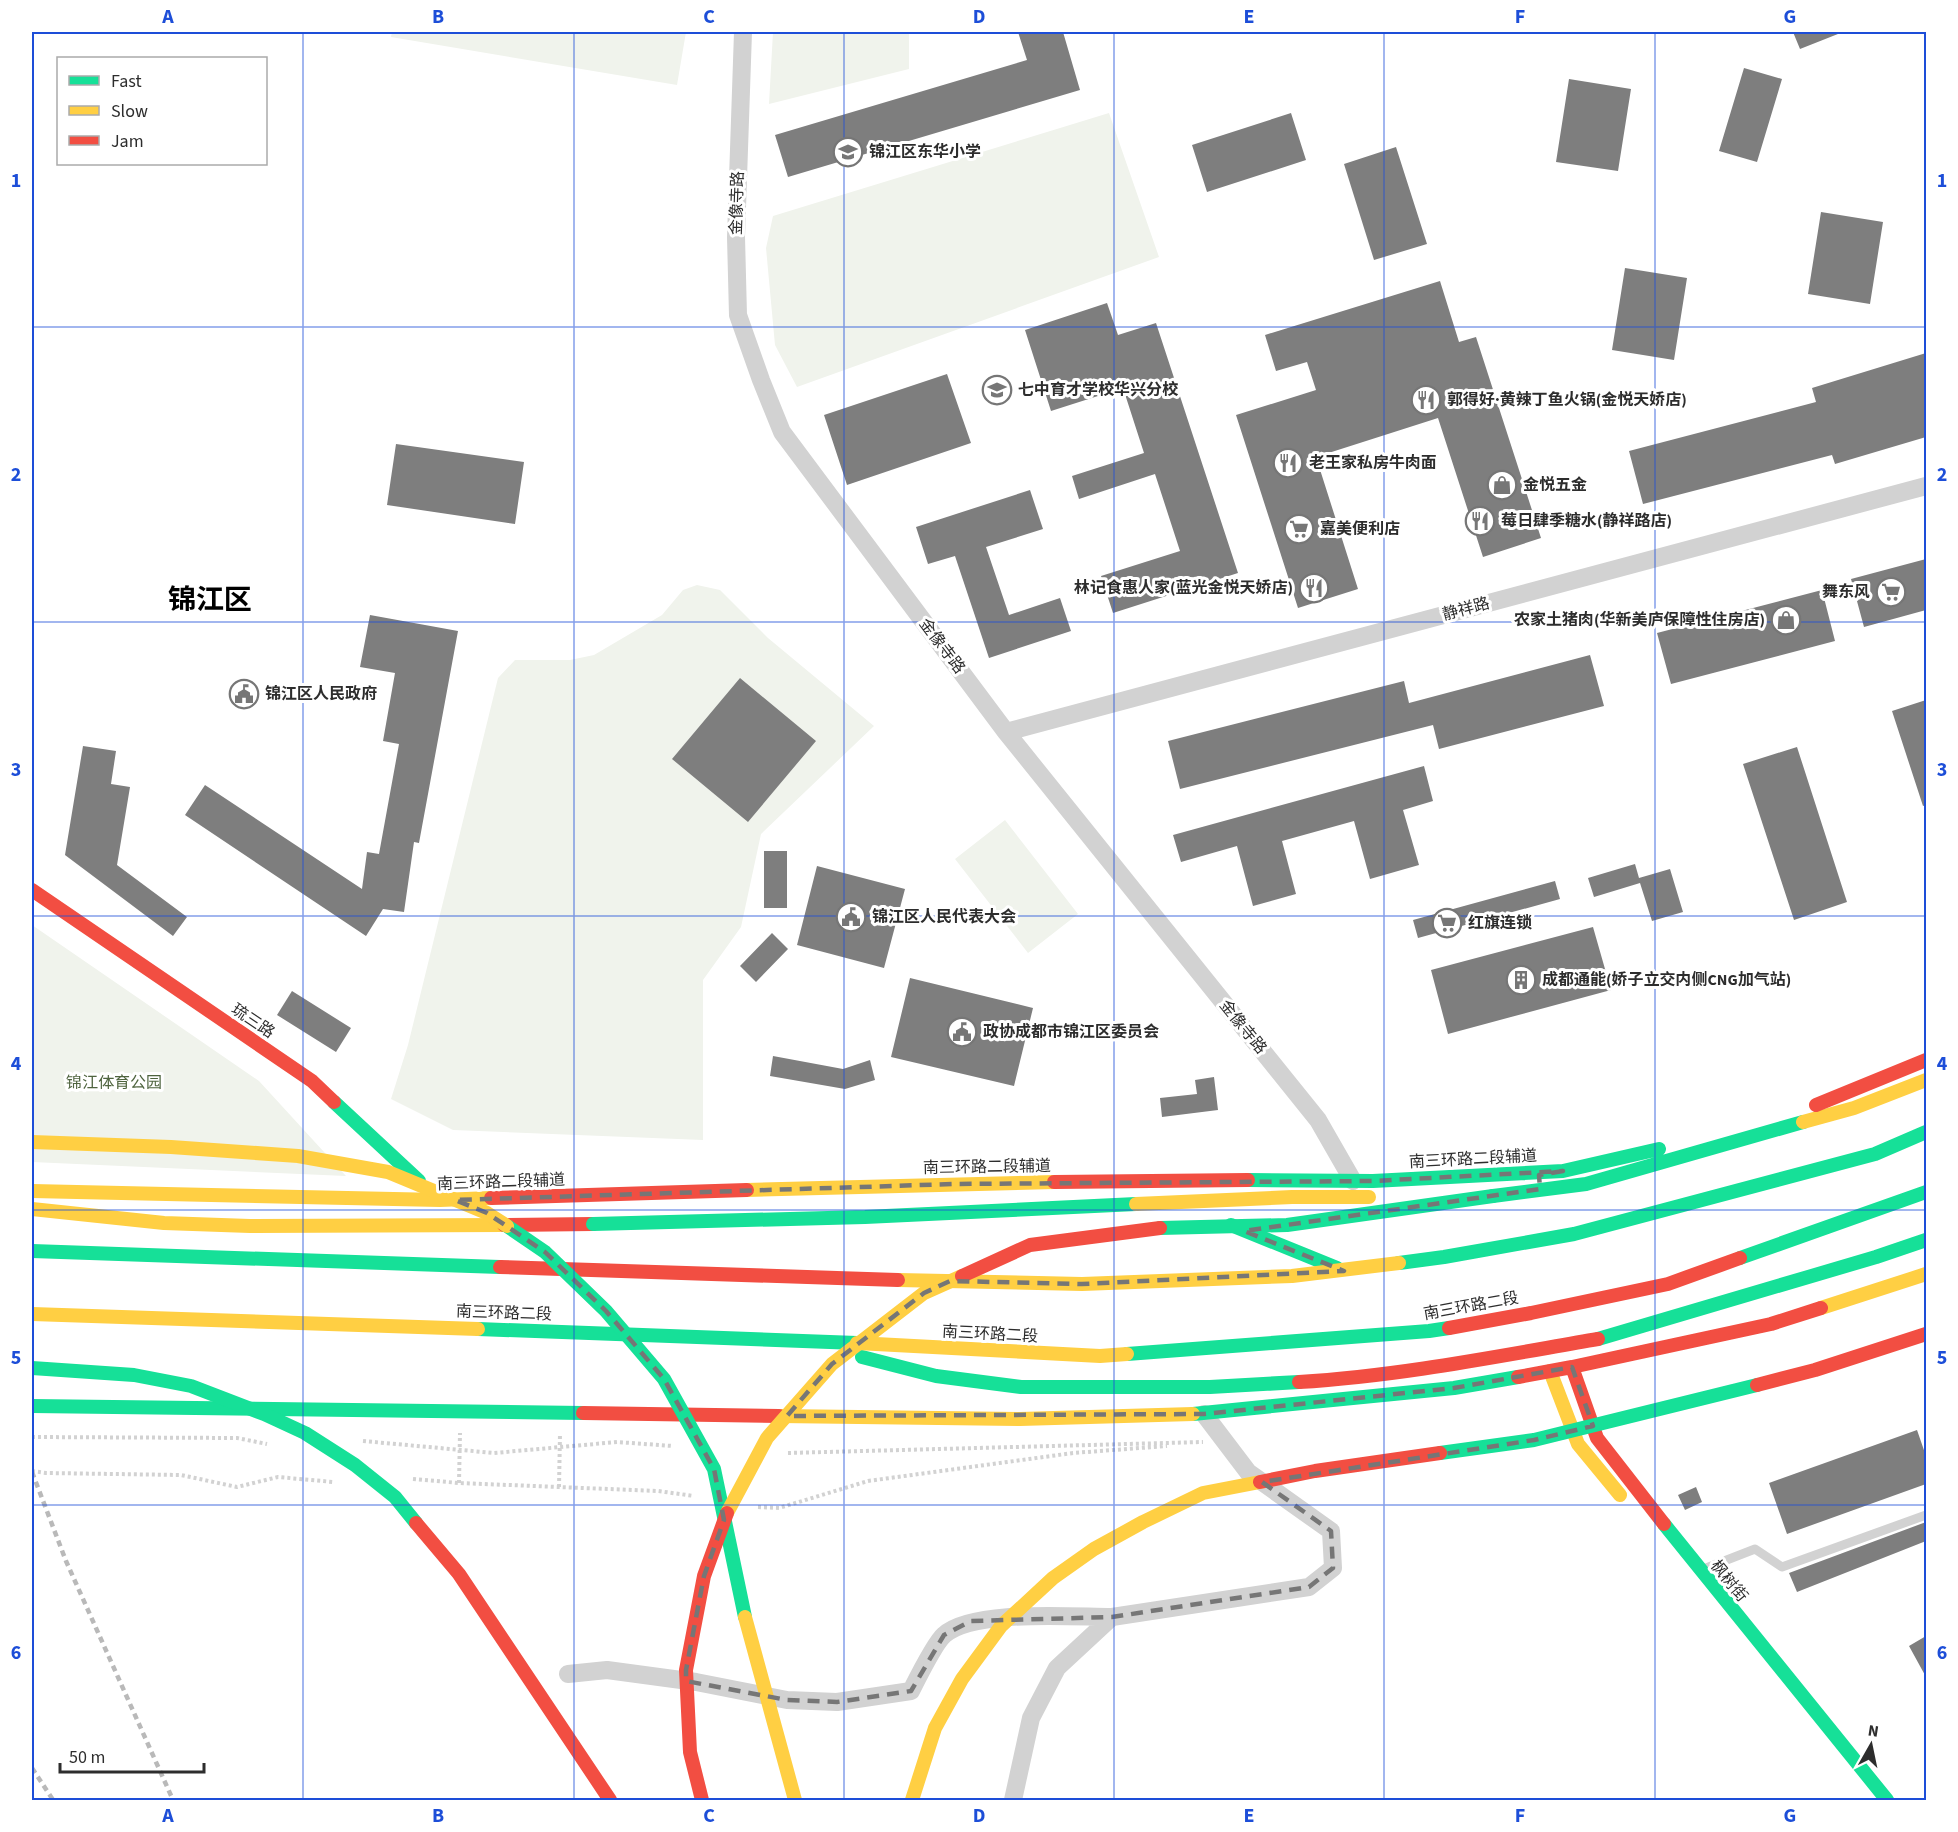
<svg xmlns="http://www.w3.org/2000/svg" width="1958" height="1832" font-family="'Source Sans 3','Noto Sans SC',sans-serif">
<rect width="100%" height="100%" fill="#fff"/>
<!-- green -->
<path fill="#f0f3ec" d="M392,32H686L677,85L391,37Z
M773,32H909V69L769,104Z
M1109,113L1159,257L797,387L775,345L766,248L773,216Z
M697,585L720,590L768,638L874,726L761,834L741,927L703,980V1140L453,1130L391,1099L408,1045L498,678L515,660H570L594,655L662,615L683,590Z
M1005,820L1078,914L1028,953L955,859Z
M32,925L259,1081L346,1176L32,1162Z"/>
<!-- building -->
<path fill="#7e7e7e" d="M1018,32H1063L1080,90L788,177L775,135L1027,60Z
M1793,32H1843L1800,49Z
M1744,68L1782,79L1757,162L1719,151Z
M1569,79L1631,89L1618,171L1556,162Z
M1291,113L1306,160L1207,192L1192,145Z
M1396,147L1427,244L1374,260L1344,164Z
M1821,212L1883,222L1870,304L1808,294Z
M1625,268L1687,278L1674,360L1612,350Z
M1440,281L1459,342L1476,337L1541,538L1483,557L1438,418L1316,457L1358,589L1298,608L1236,415L1316,390L1307,362L1276,371L1265,335Z
M1107,303L1118,335L1156,323L1238,573L1113,613L1101,576L1180,551L1155,474L1079,499L1072,476L1144,453L1123,388L1051,411L1025,330Z
M1926,353V437L1835,464L1832,455L1643,504L1629,451L1816,402L1812,388Z
M947,374L971,443L847,485L824,415Z
M396,444L524,462L515,524L387,505Z
M1030,490L1043,529L986,547L1009,615L1060,598L1071,631L989,658L955,556L928,564L916,527Z
M1926,559V610L1864,627L1851,579Z
M1822,590L1835,641L1671,684L1657,633Z
M370,615L458,631L419,843L414,842L404,912L383,909L366,936L185,815L205,785L362,889L367,852L379,854L399,744L383,741L395,673L360,667Z
M1590,655L1604,706L1439,749L1433,725L1180,789L1168,741L1404,681L1409,703Z
M740,678L816,741L748,822L672,759Z
M1926,700V805L1923,806L1892,711Z
M83,746L116,751L111,784L130,787L117,865L187,917L173,936L65,855Z
M1797,747L1847,902L1794,920L1743,764Z
M1424,766L1433,801L1403,810L1419,865L1370,879L1354,821L1282,841L1296,894L1253,906L1237,846L1181,862L1173,835Z
M764,851H787V908H764Z
M1635,864L1639,878L1670,869L1683,912L1652,921L1640,883L1594,897L1588,878Z
M817,866L905,889L884,968L797,945Z
M1555,881L1560,899L1418,938L1413,920Z
M1593,927L1611,990L1448,1034L1431,970Z
M772,933L788,949L756,982L740,966Z
M910,978L1033,1008L1014,1086L891,1057Z
M292,991L351,1028L336,1052L277,1015Z
M773,1056L843,1069L870,1060L875,1080L845,1089L770,1076Z
M1214,1077L1218,1110L1162,1117L1160,1098L1197,1094L1195,1080Z
M1917,1430L1926,1456V1484L1787,1534L1769,1483Z
M1696,1487L1702,1502L1685,1510L1678,1495Z
M1926,1522V1541L1797,1592L1789,1573Z
M1926,1636V1677L1909,1646Z"/>
<g fill="none" stroke-linecap="round" stroke-linejoin="round">
<!-- path -->
<path stroke="#d2d2d2" stroke-width="4" stroke-dasharray="3 3" stroke-linecap="butt" d="M32,1437L237,1438L267,1444
M363,1441L494,1453L617,1442L673,1446
M788,1453L1203,1442
M32,1471L46,1473L181,1475L237,1487L278,1477L333,1482
M413,1479L459,1483L658,1491L694,1496
M459,1483L460,1433
M559,1487L560,1434
M758,1507L779,1508L868,1481L1073,1453L1167,1446"/>
<!-- lane -->
<path stroke="#d2d2d2" stroke-width="9" d="M1701,1570L1755,1549L1782,1567L1926,1515"/>
<!-- street -->
<path stroke="#d2d2d2" stroke-width="18" d="M743,32L736,237L738,315L761,380L782,432L1006,732L1318,1120L1353,1181
M1006,732L1926,486
M568,1674L607,1670L696,1682L787,1700L837,1702L911,1691C917,1679 936,1642 944,1635C972,1609 1073,1617 1112,1617
M1013,1800L1031,1718L1057,1668L1112,1617L1309,1587L1333,1568L1331,1531L1248,1472L1204,1414"/>
<!-- fast -->
<path stroke="#16e098" stroke-width="14" d="M334,1102L419,1181
M1248,1180L1373,1181L1563,1171L1659,1149
M1493,1196L1586,1184L1803,1122
M1231,1225L1337,1268
M32,1251L500,1267
M1740,1258L1926,1192
M1399,1263L1444,1257L1574,1234L1875,1154L1926,1132
M478,1329L857,1343
M1598,1339L1876,1257L1926,1240
M1127,1354L1429,1331L1449,1328
M862,1357L936,1376L1021,1387H1210L1299,1382
M32,1406L583,1413
M1193,1414L1454,1388L1518,1377
M1664,1524L1887,1800"/>
<!-- slow -->
<path stroke="#ffcf43" stroke-width="14" d="M1803,1122L1854,1108L1926,1080
M747,1190L1054,1182
M32,1191L440,1200L491,1198
M32,1209L164,1223L250,1226L504,1225
M898,1280L1082,1284L1292,1276L1399,1263
M1821,1308L1926,1274
M32,1314L478,1329
M857,1343L1100,1356L1127,1354
M1550,1371L1578,1444L1620,1495
M779,1416L1020,1419L1193,1414"/>
<!-- jam -->
<path stroke="#f24e42" stroke-width="14" d="M32,890L312,1081L334,1102
M1816,1105L1926,1060
M1054,1182L1248,1180
M491,1198L747,1190
M504,1225L593,1224
M500,1267L898,1280
M1449,1328L1531,1313L1668,1284L1740,1258
M1572,1367L1597,1438L1664,1524
M1518,1377L1572,1367L1771,1324L1821,1308
M1299,1382C1399,1376 1499,1356 1598,1339
M583,1413L779,1416"/>
<!-- rail -->
<path stroke="#b9b9b9" stroke-width="4.5" stroke-dasharray="6 4.5" stroke-linecap="butt" d="M32,1472L66,1561L173,1800
M32,1768L53,1800"/>
<!-- fast-bridge -->
<path stroke="#16e098" stroke-width="14" d="M593,1224L865,1217L1136,1204
M507,1226L545,1252L606,1311L664,1379L714,1469L745,1617
M1160,1228L1287,1225L1493,1196
M32,1368L134,1375L191,1386L264,1414L305,1433L355,1465L395,1497L416,1523
M1440,1453L1534,1440L1757,1385"/>
<!-- slow-bridge -->
<path stroke="#ffcf43" stroke-width="14" d="M32,1142L171,1147L298,1156L388,1172L487,1213L507,1226
M1136,1204L1292,1197H1369
M727,1513L767,1438L832,1364L924,1293L962,1276
M745,1617L795,1800
M912,1800L935,1728L962,1679L1001,1626L1053,1578L1094,1549L1143,1522L1203,1493L1260,1482"/>
<!-- jam-bridge -->
<path stroke="#f24e42" stroke-width="14" d="M962,1276L1030,1245L1160,1228
M1757,1385L1815,1370L1926,1334
M1260,1482L1315,1471L1440,1453
M416,1523L459,1574L610,1800
M702,1800L690,1752L686,1670L704,1576L727,1513"/>
</g>
<!-- marked area -->
<path fill="none" stroke="#767676" stroke-width="4.5" stroke-dasharray="12 8" stroke-linejoin="round" d="M1563,1171L1539,1175L1540,1189L1244,1231L1344,1271L1082,1284L950,1281L924,1293L832,1364L787,1416L1204,1414L1454,1388L1572,1367L1593,1426L1534,1440L1262,1482L1331,1531L1333,1568L1309,1587L1112,1617L971,1621L944,1635L911,1691L837,1702L787,1700L686,1681V1670L704,1576L724,1520L714,1469L664,1379L606,1311L545,1252L487,1213L455,1200L954,1184L1373,1181Z"/>
<!-- grid -->
<path fill="none" stroke="#1d4ed8" stroke-width="1.5" stroke-opacity="0.55" d="M303,32V1800M574,32V1800M844,32V1800M1114,32V1800M1384,32V1800M1655,32V1800M32,327H1926M32,622H1926M32,916H1926M32,1210H1926M32,1505H1926"/>
<!-- icons -->
<defs>
<g id="school-ring" transform="scale(1.5)"><circle r="9.5" fill="#fff" stroke="#767676" stroke-width="1.5"/><path d="M0-5L7-2L0 1L-7-2ZM-4 1L0 2.5L4 1V4Q0 6-4 4Z" fill="#767676"/></g>
<g id="restaurant-ring" transform="scale(1.5)"><circle r="9.5" fill="#fff" stroke="#767676" stroke-width="1.5"/><path d="M-5-6h1v4h1v-4h1v4h1v-4h1v5L-1.5 .5V6h-2V.5L-5-1ZM5-6V6H3V1.5H1.5Q1.5-4 5-6Z" fill="#767676"/></g>
<g id="shop-ring" transform="scale(1.5)"><circle r="9.5" fill="#fff" stroke="#767676" stroke-width="1.5"/><path d="M-5-2.5h2.3a2.7 3.5 0 0 1 5.4 0H5L5.5 6h-11ZM-1.5-2.5h3a1.5 2.3 0 0 0-3 0Z" fill="#767676"/></g>
<g id="supermarket-ring" transform="scale(1.5)"><circle r="9.5" fill="#fff" stroke="#767676" stroke-width="1.5"/><path d="M-6-5.5h2.5l.6 2H6L4.5 2H-2.5L-4.4-4H-6ZM-1.5 3.2a1.3 1.3 0 1 0 .1 0ZM3 3.2a1.3 1.3 0 1 0 .1 0Z" fill="#767676"/></g>
<g id="civic-ring" transform="scale(1.5)"><circle r="9.5" fill="#fff" stroke="#767676" stroke-width="1.5"/><path d="M-.6-6.5H3V-4.5H.6V-3L4-1V1h2V6H-6V1h2V-1L-.6-3ZM-1.2 2.5V6h2.4V2.5Z" fill="#767676"/></g>
<g id="building-ring" transform="scale(1.5)"><circle r="9.5" fill="#fff" stroke="#767676" stroke-width="1.5"/><path d="M-4-6H4V6H1V3H-1V6H-4ZM-2.5-4.3h1.7v1.8h-1.7ZM.8-4.3h1.7v1.8H.8ZM-2.5-1h1.7V.8h-1.7ZM.8-1h1.7V.8H.8Z" fill="#767676"/></g>
</defs>
<g fill-rule="evenodd">
<use href="#school-ring" x="848" y="152"/>
<use href="#school-ring" x="997" y="390"/>
<use href="#restaurant-ring" x="1426" y="400"/>
<use href="#restaurant-ring" x="1288" y="463"/>
<use href="#shop-ring" x="1502" y="485"/>
<use href="#restaurant-ring" x="1480" y="521"/>
<use href="#supermarket-ring" x="1299" y="529"/>
<use href="#restaurant-ring" x="1314" y="588"/>
<use href="#supermarket-ring" x="1891" y="592"/>
<use href="#shop-ring" x="1786" y="620"/>
<use href="#civic-ring" x="244" y="694"/>
<use href="#civic-ring" x="851" y="917"/>
<use href="#supermarket-ring" x="1447" y="923"/>
<use href="#building-ring" x="1521" y="980"/>
<use href="#civic-ring" x="962" y="1032"/>
</g>
<g text-anchor="middle" dominant-baseline="central" stroke-width="6" stroke-linejoin="round" paint-order="stroke">
<!-- poi labels -->
<g font-size="16" font-weight="bold" fill="#2d2d2d" stroke="#fff" text-anchor="start">
<text x="869" y="152">锦江区东华小学</text>
<text x="1018" y="390">七中育才学校华兴分校</text>
<text x="1447" y="400">郭得好·黄辣丁鱼火锅(金悦天娇店)</text>
<text x="1309" y="463">老王家私房牛肉面</text>
<text x="1523" y="485">金悦五金</text>
<text x="1501" y="521">莓日肆季糖水(静祥路店)</text>
<text x="1320" y="529">嘉美便利店</text>
<text x="1293" y="588" text-anchor="end">林记食惠人家(蓝光金悦天娇店)</text>
<text x="1870" y="592" text-anchor="end">舞东风</text>
<text x="1765" y="620" text-anchor="end">农家土猪肉(华新美庐保障性住房店)</text>
<text x="265" y="694">锦江区人民政府</text>
<text x="872" y="917">锦江区人民代表大会</text>
<text x="1468" y="923">红旗连锁</text>
<text x="1542" y="980">成都通能(娇子立交内侧CNG加气站)</text>
<text x="983" y="1032">政协成都市锦江区委员会</text>
</g>
<!-- street labels -->
<g font-size="16" fill="#2d2d2d" stroke="#fff">
<text transform="translate(737 203) rotate(-88)">金像寺路</text>
<text transform="translate(1466 609) rotate(-15)">静祥路</text>
<text transform="translate(942 646) rotate(53)">金像寺路</text>
<text transform="translate(253 1021) rotate(34)">琉三路</text>
<text transform="translate(1243 1027) rotate(51)">金像寺路</text>
<text transform="translate(1473 1159) rotate(-3)">南三环路二段辅道</text>
<text transform="translate(987 1167) rotate(-1)">南三环路二段辅道</text>
<text transform="translate(501 1182) rotate(-2)">南三环路二段辅道</text>
<text transform="translate(1471 1306) rotate(-10)">南三环路二段</text>
<text transform="translate(504 1313) rotate(2)">南三环路二段</text>
<text transform="translate(990 1334) rotate(3)">南三环路二段</text>
<text transform="translate(1729 1581) rotate(51)">枫树街</text>
</g>
<!-- park labels -->
<g font-size="16" fill="#4f643f" stroke="#fff">
<text x="114" y="1083">锦江体育公园</text>
</g>
<!-- town labels -->
<g font-size="28" font-weight="bold" fill="#000" stroke="#fff">
<text x="210" y="600">锦江区</text>
</g>
</g>
<!-- border -->
<rect width="1958" height="1832" fill="none" stroke="#ffffff" stroke-width="66"/>
<!-- legend -->
<rect x="57" y="57" width="210" height="108" fill="#ffffff" stroke="#ababab" stroke-width="1.5"/>
<rect x="69" y="76" width="30" height="9" fill="#16e098" stroke="#ababab" stroke-width="1.5"/>
<text x="111" y="87" font-size="18" fill="#2d2d2d">Fast</text>
<rect x="69" y="106" width="30" height="9" fill="#ffcf43" stroke="#ababab" stroke-width="1.5"/>
<text x="111" y="117" font-size="18" fill="#2d2d2d">Slow</text>
<rect x="69" y="136" width="30" height="9" fill="#f24e42" stroke="#ababab" stroke-width="1.5"/>
<text x="111" y="147" font-size="18" fill="#2d2d2d">Jam</text>
<!-- north arrow -->
<g transform="translate(1871 1745) rotate(9)" stroke="#ffffff" stroke-width="4.5" paint-order="stroke">
<path d="M0-4.5L10 22L0 15L-10 22Z" fill="#2d2d2d"/>
<text y="-9" font-size="16" font-weight="bold" text-anchor="middle" fill="#2d2d2d">N</text>
</g>
<!-- scale -->
<path d="M60 1763v9h144v-9" fill="none" stroke="#2d2d2d" stroke-width="3"/>
<text x="69" y="1763" font-size="18" fill="#2d2d2d" stroke="#ffffff" stroke-width="4.5" paint-order="stroke">50 m</text>
<rect x="33" y="33" width="1892" height="1766" fill="none" stroke="#1d4ed8" stroke-width="2"/>
<g font-size="20" text-anchor="middle" font-weight="bold" fill="#1d4ed8">
<text x="168" y="23">A</text>
<text x="438" y="23">B</text>
<text x="709" y="23">C</text>
<text x="979" y="23">D</text>
<text x="1249" y="23">E</text>
<text x="1520" y="23">F</text>
<text x="1790" y="23">G</text>
<text x="16" y="187">1</text>
<text x="1942" y="187">1</text>
<text x="16" y="481">2</text>
<text x="1942" y="481">2</text>
<text x="16" y="776">3</text>
<text x="1942" y="776">3</text>
<text x="16" y="1070">4</text>
<text x="1942" y="1070">4</text>
<text x="16" y="1364">5</text>
<text x="1942" y="1364">5</text>
<text x="16" y="1659">6</text>
<text x="1942" y="1659">6</text>
<text x="168" y="1822">A</text>
<text x="438" y="1822">B</text>
<text x="709" y="1822">C</text>
<text x="979" y="1822">D</text>
<text x="1249" y="1822">E</text>
<text x="1520" y="1822">F</text>
<text x="1790" y="1822">G</text>
</g>
</svg>
